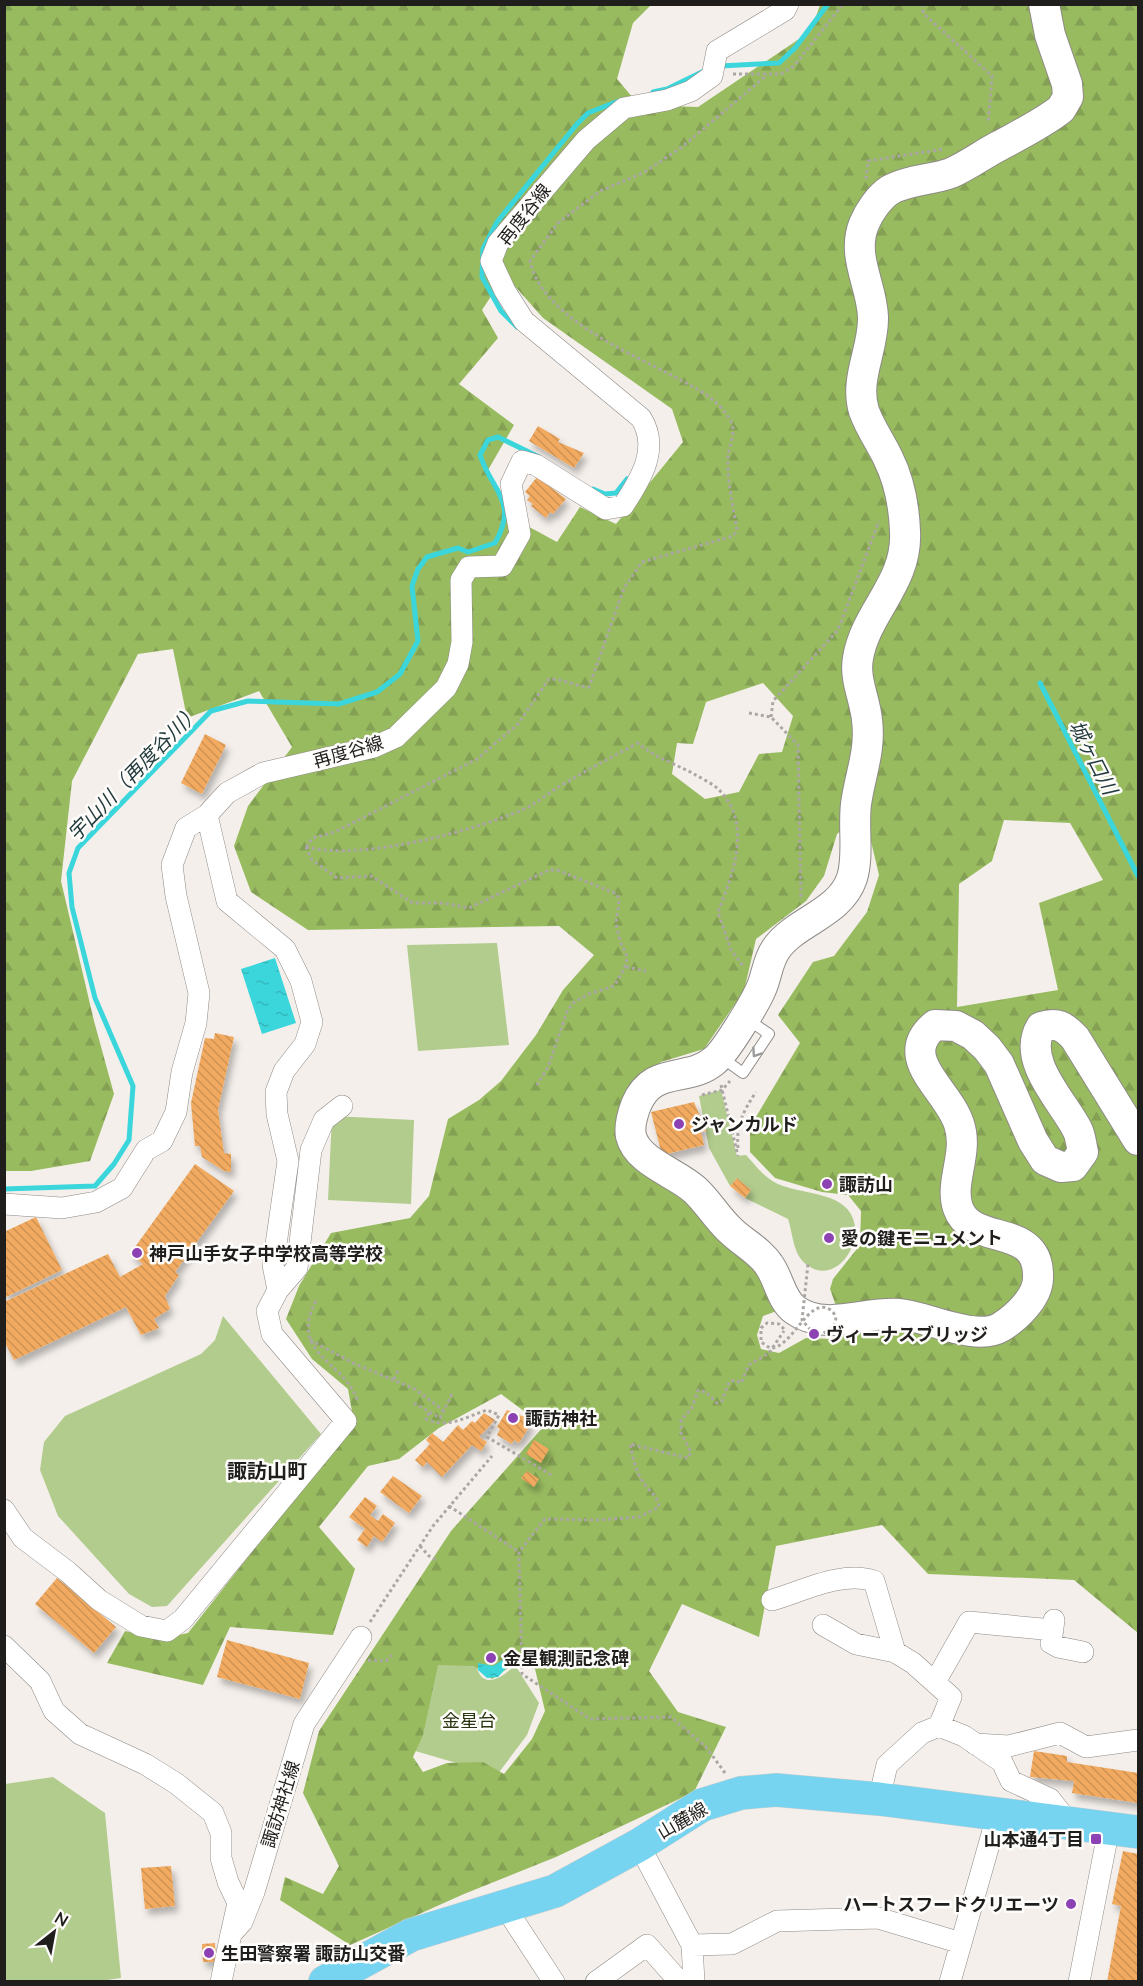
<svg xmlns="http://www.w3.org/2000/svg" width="1143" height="1986" font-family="Lato,'Noto Sans JP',sans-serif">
<defs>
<pattern id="forest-firs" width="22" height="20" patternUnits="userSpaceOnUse" patternTransform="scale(1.5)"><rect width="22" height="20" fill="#98bb60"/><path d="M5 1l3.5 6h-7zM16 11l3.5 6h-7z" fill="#83a053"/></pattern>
<pattern id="water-ripples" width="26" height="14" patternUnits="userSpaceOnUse" patternTransform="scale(1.5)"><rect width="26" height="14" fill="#3ad6db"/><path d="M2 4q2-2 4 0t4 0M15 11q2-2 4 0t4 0" fill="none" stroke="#33b7bb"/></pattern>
<pattern id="building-back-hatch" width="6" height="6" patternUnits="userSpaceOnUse" patternTransform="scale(1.5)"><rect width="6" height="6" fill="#f1aa5f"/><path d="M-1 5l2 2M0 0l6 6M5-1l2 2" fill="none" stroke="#ce9252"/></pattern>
<filter id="shadow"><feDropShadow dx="3.5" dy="6" stdDeviation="3" flood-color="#0004"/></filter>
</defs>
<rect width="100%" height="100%" fill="#f4efeb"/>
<!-- green -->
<path fill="#b2cc8d" d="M497,943L509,1045L418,1051L407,945Z
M721,1090L737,1156L746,1155C754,1164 765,1178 776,1183C802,1196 850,1190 855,1226C858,1252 833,1284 807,1265C793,1255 793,1234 788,1219L745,1198L751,1190L737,1178L730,1186L709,1148L699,1096Z
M332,1116L414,1120L411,1204L328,1200Z
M223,1316L321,1434L167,1606L152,1607L129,1594L58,1516L40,1470L44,1442L65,1416L201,1354L215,1340Z
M444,1636L475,1656C477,1689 497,1684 515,1665L539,1703L527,1735L497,1775L412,1750Z
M53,1777L105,1813L121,1978L93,1982L5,1981V1784Z"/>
<!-- forest -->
<path fill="url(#forest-firs)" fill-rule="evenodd" d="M4,5H651L633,23L617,79L639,105L698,107L811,31L820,5H1138V1633L1074,1580L928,1574L882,1525L776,1546L759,1637L682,1604L649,1671L678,1712L726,1727L694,1792L556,1857L464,1894L350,1945L280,1900L285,1877L323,1894L339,1866L303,1793L319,1731L451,1531L544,1426L501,1394L439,1428L399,1459L368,1466L319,1527L355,1569L333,1635L230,1627L203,1685L107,1663L125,1631L160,1639L188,1633L354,1423L348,1389L312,1359L286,1319L299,1286L331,1233L410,1218L429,1196L448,1119L479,1100L501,1081L536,1035L563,990L594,955L559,926L308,930L251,892L234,846L248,806L292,747L259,691L187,718L173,649L138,654L72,781L61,881L94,1021L114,1094L90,1161L31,1171H5ZM505,275L543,318L672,409L683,442L616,524L580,507L557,542L507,515L488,470L514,425L459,384L498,338L482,310ZM763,683L793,716L782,752L759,754L739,792L705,799L672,774L677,743L693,744L706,702ZM864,812L879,875L867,912L834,956L813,962L778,1015L800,1043L750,1127V1152L775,1178L822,1192L848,1195L861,1211L860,1245L833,1279L830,1289L839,1314L834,1339L806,1338L779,1353L761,1349L757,1335L763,1316L785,1308L760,1267L626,1113L638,1080L661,1062L704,1049L744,991L756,939L806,901L824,876L837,834ZM1004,820L1070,823L1103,880L1039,903L1058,990L957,1007L959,884L992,861ZM514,1664L535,1669L545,1711L532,1739L504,1774L483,1762L447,1763L423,1772L413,1757L423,1735L438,1665L474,1666L492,1679Z"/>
<!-- water -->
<path fill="url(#water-ripples)" d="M275,958L296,1023L262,1034L241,969Z
M506,1658L509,1665L498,1677L487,1678L478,1670V1663L493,1666Z"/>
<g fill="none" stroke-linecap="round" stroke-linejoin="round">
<!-- stream -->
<path stroke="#3ad6db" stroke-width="5" d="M720,66L779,63L795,48L828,4
M653,92L667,89L708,69
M517,327L501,311L482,277L483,249L497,222L577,124L588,113L621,100
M593,489L605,494L616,493L627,479
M1040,683L1138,876
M4,1189L95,1186L114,1164L129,1140L133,1086L95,998L72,907L69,873L78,848L211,711L248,701L339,704L377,692L400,674L418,641L412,586L418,569L427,557L458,548L468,552L495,543C519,501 492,492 480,455L488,440L498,437L539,457"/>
</g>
<!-- building -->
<path fill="url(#building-back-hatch)" filter="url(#shadow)" d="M538,426L560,439L558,442L584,453L574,468L529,441Z
M537,477L566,499L553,514L550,512L546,518L531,506L533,504L527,500L530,496L525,492Z
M205,734L226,745L202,794L181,783Z
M215,1033L234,1037L218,1110L224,1153L231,1154V1172L224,1171L202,1157L200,1146H195L191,1103L205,1038L214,1039Z
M694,1102L706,1131L701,1132L704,1145L662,1155L651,1112Z
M195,1164L234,1191L175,1272L179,1275L165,1296L170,1309L154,1319L159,1328L141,1335L126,1307L14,1360L4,1341V1302L108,1254L120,1277L143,1264L130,1254Z
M737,1178L751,1190L745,1198L730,1186Z
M36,1217L62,1270L4,1298V1232Z
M507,1410L527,1418L525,1421L531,1424L519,1443L514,1440L512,1444L497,1435L500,1429L497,1427Z
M484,1413L495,1420L479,1437L487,1442L481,1451L472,1445L442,1477L427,1462L423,1467L415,1460L430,1444L426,1440L432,1433L443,1442L458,1425L463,1430L472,1421L475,1423Z
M534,1440L549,1449L541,1463L526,1454Z
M527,1471L539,1479L534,1487L521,1478Z
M393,1476L422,1496L409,1513L380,1492Z
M365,1497L377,1506L370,1515L378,1521L383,1514L395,1523L382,1542L374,1536L367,1547L357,1540L365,1529L349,1517Z
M57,1578L116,1627L94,1653L35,1604Z
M227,1640L309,1663L300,1699L217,1677Z
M1034,1751L1067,1756V1762L1138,1773V1803L1072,1793L1074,1781L1030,1777Z
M1123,1851L1138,1854V1982H1107L1121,1906L1112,1904Z
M171,1866L175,1906L145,1909L141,1868Z
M215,1943L216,1962H203L202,1944Z"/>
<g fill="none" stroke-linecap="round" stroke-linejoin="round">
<!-- lane casing -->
<g stroke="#8e8a86" stroke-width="12">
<path id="lane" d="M721,1057L743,1073L769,1034L747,1019"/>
</g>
<!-- street casing -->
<g stroke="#8e8a86" stroke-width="22">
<path id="street" d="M4,1204L62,1208L96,1202L122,1188L146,1150L162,1141L176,1112L182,1072L196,1023L199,993L176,896L172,865L186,828L207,815L227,793L263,773L374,747L396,737L446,688L458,664L462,642L461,580L469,567L502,566L520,534L511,484L522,461L536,465L606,509L623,506C641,479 660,448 641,418L524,321L505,291L491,261L498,243L586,140L624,108L667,100L691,91L712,76L717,51L785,10L788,4
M278,1290L297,1268L311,1150L324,1120L342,1106
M4,1510L23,1538L68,1572L99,1600L141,1626L167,1631L183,1619L346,1421L272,1334L267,1311L278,1290L273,1265L288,1161L277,1114L276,1092L284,1071L305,1044L312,1022L301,981L285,949L227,901L207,815
M772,1600C803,1591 843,1570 874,1581L895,1652L913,1663L951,1697L939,1726L922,1733L887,1765L879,1799
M1054,1620L1051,1643L1058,1647L1083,1652
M823,1625L856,1644L895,1652
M4,1646L40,1681L54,1711L80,1734L145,1764L177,1784L213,1813L221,1833V1858L228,1882L238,1903L231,1934
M935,1682L969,1622L1053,1630
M939,1726L964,1736L1002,1762L1011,1781L1050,1799L1068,1822
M975,1744L1009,1746L1060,1733L1086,1747L1138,1740
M639,1845L692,1945L694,1982
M505,1907L554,1982
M692,1945L732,1944L777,1921L878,1918L961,1943
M221,1982L231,1934L242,1922L254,1892L304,1724L361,1637
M596,1982L647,1945L678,1980L685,1982
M950,1982L998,1813
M1079,1982L1109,1828"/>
</g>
<!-- secondary casing -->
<g stroke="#8e8a86" stroke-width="32">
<path id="secondary" d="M1044,4L1050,35L1067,84L1068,97L1061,109C1042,124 1019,135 997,147C982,155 967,166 951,173C932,180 907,180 890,190C879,197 869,212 864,224C851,256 872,285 873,317C874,349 854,379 864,411C870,428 881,443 888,458C899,480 904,506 905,531C908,583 866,611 858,658C854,679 865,699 867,720C871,750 860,775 856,804C853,828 859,855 852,878C840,914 795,921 776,949C767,962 767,976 761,989C755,1003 726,1051 715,1060C688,1084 653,1064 636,1105C633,1113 629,1127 631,1136C637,1162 677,1173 695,1190C708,1202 717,1218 730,1230C742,1242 760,1251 769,1265C779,1279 781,1300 795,1310C826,1332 865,1311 899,1314C929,1317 976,1342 1001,1327C1017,1317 1038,1297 1038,1278C1040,1221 972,1248 958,1208C949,1182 969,1153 959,1124C948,1089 895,1058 935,1025L956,1026L973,1035L987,1048L999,1064L1033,1141L1045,1160L1061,1167L1073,1166L1083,1152C1081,1145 1081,1136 1077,1129C1062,1100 1021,1060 1041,1027C1057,1022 1064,1026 1075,1038L1138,1140"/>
</g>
<!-- primary casing -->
<g stroke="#cececd" stroke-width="34">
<path id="primary" d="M325,1982L411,1935L555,1891L639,1845L702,1805L741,1793L776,1790L879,1799L1138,1832"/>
</g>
<!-- path -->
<path stroke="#aba7a4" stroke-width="3" stroke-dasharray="3 3" stroke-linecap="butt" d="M923,4V13L992,76L988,124
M733,74H781L794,66L843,4
M866,179L868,161L944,149
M749,713L771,717L798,745L801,900
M771,717L773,701L838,630L879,521
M306,847L313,838L335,832L477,759L518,724L549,679C560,678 574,686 589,687L624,588L642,562L733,536L737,530C733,507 727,480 728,457C729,443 738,432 729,418C716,397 695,388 675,377C628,352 542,317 530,261L558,223L600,191L643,173L682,147L767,75
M306,847C361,861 470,832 522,810C535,805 545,795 557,788C583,772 610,758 638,743C655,758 674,763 694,774C701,778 711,783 717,788C754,822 733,874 718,912L731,950L743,966
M306,847L312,860L337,878L371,876L413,903H443L469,908L549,870H557L617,894C622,907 614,916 617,928C623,961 637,949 614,986L589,994L573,1003L567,1012L548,1067L537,1085
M626,967L646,971
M721,1085L738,1156
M702,1095L722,1090L730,1081
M738,1148C736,1124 743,1112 756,1092
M316,1301C287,1355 348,1362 358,1403
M310,1340L355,1364L415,1389L444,1411
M394,1379L398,1371
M414,1403L440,1418L452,1394
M429,1413L426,1419C447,1429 466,1417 487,1410L499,1415L487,1437L553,1476
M449,1506L519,1552
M420,1546L429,1556L438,1561
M370,1622L433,1526L492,1456
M368,1660L386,1661L392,1655
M725,1773L706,1747L671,1717L590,1719L522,1674L519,1552L545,1519L598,1520L639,1517L659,1507C658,1496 649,1491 643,1482C635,1470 633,1457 630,1444L688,1458L691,1452L681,1433V1420L692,1408L698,1390L706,1392L717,1403L722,1401L729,1382L735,1380L741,1383L749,1365L769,1353L784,1331"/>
<!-- lane -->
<use href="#lane" stroke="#fff" stroke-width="10"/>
<!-- street -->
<use href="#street" stroke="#fff" stroke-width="21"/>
<!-- secondary -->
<use href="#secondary" stroke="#fff" stroke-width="30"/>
<!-- primary -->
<use href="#primary" stroke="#77d4f1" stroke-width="33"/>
<!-- path-bridge -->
<path stroke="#aba7a4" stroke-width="3" stroke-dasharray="3 3" stroke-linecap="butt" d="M784,1329L779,1324L767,1323L761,1328V1342L770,1348C792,1349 808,1297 829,1309C846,1320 827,1336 814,1334L802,1320L808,1264"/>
</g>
<!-- one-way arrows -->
<defs><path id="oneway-chevron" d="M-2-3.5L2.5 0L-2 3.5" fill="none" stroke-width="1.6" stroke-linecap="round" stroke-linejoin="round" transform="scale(1.5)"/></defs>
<use stroke="#9a9a99" href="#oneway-chevron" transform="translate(756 1053) rotate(124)"/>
<!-- markers -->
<g fill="#8d42b4" stroke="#fffdfb" stroke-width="2">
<circle cx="679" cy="1124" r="6"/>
<circle cx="827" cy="1184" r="6"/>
<circle cx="829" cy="1238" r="6"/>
<circle cx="137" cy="1253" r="6"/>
<circle cx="814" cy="1334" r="6"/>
<circle cx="513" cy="1418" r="6"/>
<circle cx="491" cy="1658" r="6"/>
<rect x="1090" y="1833" width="12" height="12" rx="3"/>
<circle cx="1071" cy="1904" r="6"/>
<circle cx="209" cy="1953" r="6"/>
</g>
<g text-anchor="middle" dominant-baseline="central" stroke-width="5" stroke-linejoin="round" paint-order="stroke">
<!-- street labels -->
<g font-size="18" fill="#1f1e1c" stroke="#fffdfb">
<text transform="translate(524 214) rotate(-52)">再度谷線</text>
<text transform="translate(348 751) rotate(-16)">再度谷線</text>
<text transform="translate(280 1804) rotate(-73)">諏訪神社線</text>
<text transform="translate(682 1820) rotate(-30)">山麓線</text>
</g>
<!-- poi labels -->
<g font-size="18" font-weight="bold" fill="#1f1e1c" stroke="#fffdfb" text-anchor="start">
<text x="691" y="1124">ジャンカルド</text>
<text x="839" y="1184">諏訪山</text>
<text x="841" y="1238">愛の鍵モニュメント</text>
<text x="149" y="1253">神戸山手女子中学校高等学校</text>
<text x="826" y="1334">ヴィーナスブリッジ</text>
<text x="525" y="1418">諏訪神社</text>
<text x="503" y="1658">金星観測記念碑</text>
<text x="1084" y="1839" text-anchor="end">山本通4丁目</text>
<text x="1059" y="1904" text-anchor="end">ハートスフードクリエーツ</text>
<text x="221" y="1953">生田警察署 諏訪山交番</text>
</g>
<!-- park labels -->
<g font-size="18" fill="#2a3712" stroke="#fffdfb">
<text x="469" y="1720">金星台</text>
</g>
<!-- water labels -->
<g font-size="20" font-style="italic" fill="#233c3d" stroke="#fffdfb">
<text transform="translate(1094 757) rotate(63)">城ヶ口川</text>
<text transform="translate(133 772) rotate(-46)">宇山川（再度谷川）</text>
</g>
<!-- neighbourhood labels -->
<g font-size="20" font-weight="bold" fill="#1f1e1c" stroke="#fffdfb">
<text x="267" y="1470">諏訪山町</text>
</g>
</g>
<!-- border -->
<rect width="1143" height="1986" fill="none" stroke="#1f1e1c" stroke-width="12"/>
<!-- north arrow -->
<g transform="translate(54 1932) rotate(31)" stroke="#fffdfb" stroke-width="4.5" paint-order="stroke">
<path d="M0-4.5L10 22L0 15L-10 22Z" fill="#1f1e1c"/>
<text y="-9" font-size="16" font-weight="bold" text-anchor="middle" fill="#1f1e1c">N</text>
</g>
</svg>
